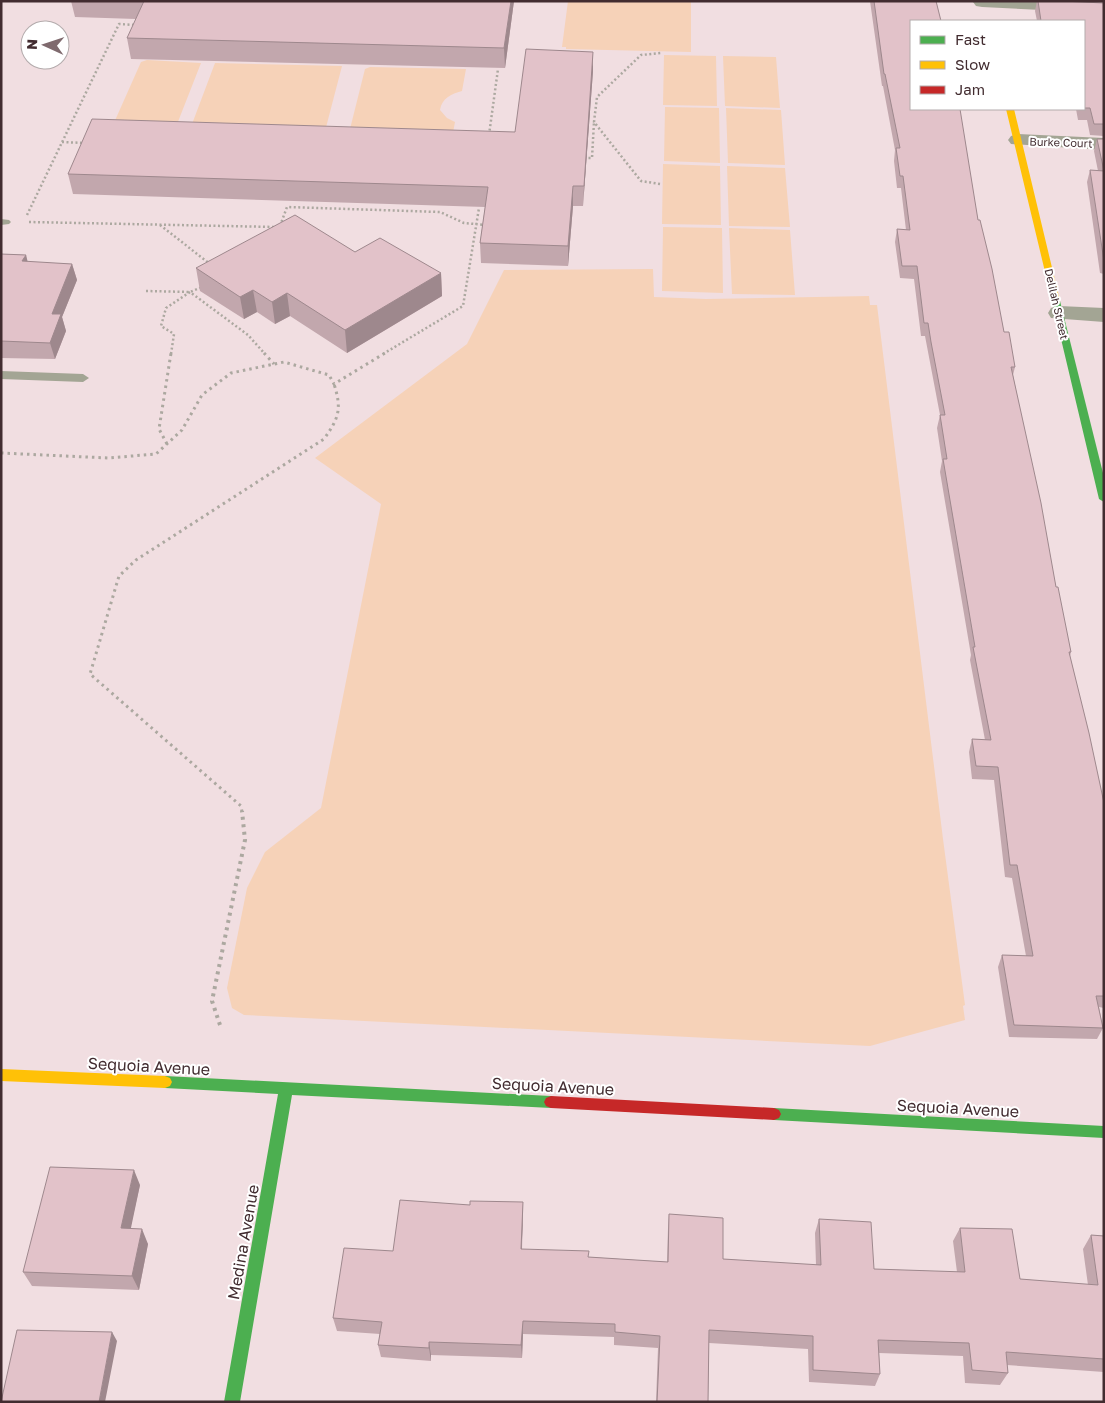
<svg xmlns="http://www.w3.org/2000/svg" width="1105" height="1403" font-family="'Golos Text',sans-serif">
<rect width="100%" height="100%" fill="#f1dee1"/>
<!-- green -->
<path fill="#f6d2b8" d="M568,1H691V52L566,49V47H562Z
M664,55L716,56L717,106L663,105Z
M723,56L776,57L780,108L725,106Z
M147,60L201,63L172,137L109,134L141,62Z
M215,63L342,66L324,135L186,140Z
M370,67L466,69L462,91C451,94 442,98 440,110L447,118L455,122L450,148L347,141L365,69Z
M665,107L719,108L720,163L664,161Z
M726,108L781,110L785,165L728,163Z
M663,164L720,166L721,225L662,224Z
M727,166L785,168L790,227L729,226Z
M663,227L722,228L723,293L662,291Z
M729,228L790,230L795,295L732,294Z
M653,269L654,297L706,299L869,296L870,305H877L943,839L965,1005L963,1006L965,1020L870,1046L244,1015L232,1008L227,988L247,888L265,852L321,808L381,504L315,458L467,344L504,270Z"/>
<g fill="none" stroke-linecap="round" stroke-linejoin="round">
<!-- path-far2 -->
<path stroke="#aca8a0" stroke-width="2.5" stroke-dasharray="2 2.5" stroke-linecap="butt" d="M489,135L498,69
M62,142L84,143
M584,158H592L594,122
M660,184L641,181L594,122L597,97L641,55L661,53
M27,215L119,24L135,25
M29,222L275,227
M160,225L210,264
M280,226L287,207L440,212L464,223L486,225
M146,291L190,292L202,287
M171,354L174,334L161,326L166,308L190,292L248,335L265,354
M383,354L463,306L479,208"/>
<!-- path-far1 -->
<path stroke="#aca8a0" stroke-width="3" stroke-dasharray="2.5 4" stroke-linecap="butt" d="M264,353L274,364
M167,444L159,429L171,353
M1,453L108,458L156,454L182,430L202,395L231,373L284,362L329,375L334,384L385,353
M242,812L241,806L90,674L119,576L136,560L324,439C339,418 342,409 334,384"/>
<!-- path -->
<path stroke="#aca8a0" stroke-width="4" stroke-dasharray="3 4.5" stroke-linecap="butt" d="M220,1025L212,1001L245,840L242,811"/>
<!-- lane -->
<path fill="#a3a594" fill-rule="evenodd" d="M1,219L9,220L11,222L9,224L1,225Z
M1,371L83,374L89,378L83,382L1,379Z"/>
<!-- street -->
<path fill="#a3a594" fill-rule="evenodd" d="M1073,1L1104,3V13L982,7L976,6L973,2Z
M1018,134L1104,138V150L1011,144L1008,140L1011,136Z
M1059,306L1104,308V322L1051,318L1048,313L1051,308Z"/>
<!-- fast -->
<path fill="#4caf50" fill-rule="evenodd" d="M1056,298L1060,301L1104,477V502L1099,499L1052,301Z
M165,1076L551,1096L556,1098L558,1102L556,1106L551,1108L292,1095L240,1402H224L278,1094L165,1088L160,1086L158,1082L160,1078Z
M774,1108L1104,1126V1138L774,1120L769,1118L767,1114L769,1110Z"/>
<!-- slow -->
<path fill="#ffc107" fill-rule="evenodd" d="M1006,109H1014L1060,301L1059,303H1053L1052,301Z
M1,1069L165,1076L170,1078L172,1082L170,1086L165,1088L1,1081Z"/>
<!-- jam -->
<path fill="#c62828" fill-rule="evenodd" d="M551,1096L774,1108L779,1110L781,1114L779,1118L774,1120L551,1108L546,1106L544,1102L546,1098Z"/>
</g>
<!-- wall -->
<path fill="#c2a7ad" d="M71,1H514L505,68L131,59L127,38L136,19L75,17Z
M870,1H936L978,220L1004,332L1015,367L1013,375L1056,587L1071,652L1070,656L1104,803V1008L1099,1007L1103,1028L1097,1039L1009,1037L998,967L1002,955L1026,956L1012,878L1005,877L994,780L972,779L969,752L972,739L985,740L970,660L971,655L940,472L942,461L937,428L940,415L925,336H921L914,279L900,278L895,242L897,229L906,230L901,188H897L894,161L895,150L883,86H882Z
M1037,1H1062L1104,3V136L1090,135L1087,120H1078L1076,109H1084V21H1037L1035,11Z
M593,71L583,206H573L568,266L481,263L480,243L485,207L73,194L68,174L515,132Z
M1097,139H1104V274L1100,273L1087,182L1090,170L1098,171L1094,151Z
M355,252L441,273L442,296L347,353L290,316L275,324L257,312L244,319L200,291L196,268Z
M1,254L26,255L27,262L72,264L77,280L62,317L66,331L55,359L1,358Z
M140,1185L130,1229L148,1244L139,1290L32,1286L23,1272Z
M523,1202V1216L522,1249L588,1257L667,1262L668,1228L669,1214L723,1259L816,1265L815,1233L819,1219L874,1269L957,1272L953,1241L960,1228L1020,1279L1088,1285L1083,1249L1091,1235L1104,1236V1372L1007,1365L1008,1373L1000,1385L965,1383L963,1356L879,1353L880,1374L875,1386L809,1382L808,1349L709,1343L708,1402H656L658,1348L614,1345V1337L523,1334L522,1358L431,1355V1361L381,1357L378,1345L380,1334L337,1331L333,1318L393,1251L470,1205Z"/>
<!-- shaded-wall -->
<path fill="#9e888d" d="M511,1H514L505,68L504,48Z
M593,52V71L583,206L584,186Z
M573,186V206L568,266V246Z
M26,255L30,271L22,261Z
M72,264L77,280L62,317L66,331L55,359L50,343L52,314Z
M441,273L442,296L347,353L345,330Z
M253,290L257,312L244,319L240,297Z
M287,293L290,316L275,324L272,302Z
M134,1170L140,1185L128,1242L121,1228Z
M523,1202V1216L521,1263V1249Z
M142,1229L148,1244L139,1290L132,1276Z
M523,1321V1334L522,1358L521,1345Z
M112,1332L117,1341L105,1402H99Z
M429,1342L431,1355V1361L429,1348Z"/>
<!-- building -->
<path fill="#e2c2c9" stroke="#9e888d" d="M144,1H511L504,48L127,38Z
M874,1H936L941,21H911V109H960L978,220H980L992,269L1004,332H1009L1015,367H1011L1041,503L1056,587H1058L1071,652H1069L1089,733L1104,803V996H1096L1103,1028L1014,1025L1002,955L1033,956L1017,865H1010L998,767L976,766L972,739L991,740L973,647H975L943,459H947L940,415H945L931,342L928,323H924L917,266H902L897,229L910,230L903,176H900L896,148H900L885,74H884Z
M1038,1H1062L1104,3V124H1094L1090,108H1084V21H1041Z
M526,49L593,52L584,186H573L568,246L480,243L488,187L68,174L92,119L515,132Z
M1097,139H1104V171Z
M1090,170L1104,171V261Z
M295,215L355,252L380,238L441,273L345,330L287,293L272,302L253,290L240,297L196,268Z
M1,254L26,255L22,261L72,264L52,314H61L50,343L1,341Z
M50,1167L134,1170L121,1228L142,1229L132,1276L23,1272Z
M400,1200L470,1205V1201L523,1202L521,1249L589,1251L588,1257L668,1262L669,1214L723,1218V1259L821,1265L819,1219L871,1222L874,1269L965,1272L960,1228L1012,1229L1020,1279L1098,1285L1091,1235L1104,1236V1359L1006,1352L1008,1373L972,1370L969,1343L878,1340L880,1374L813,1370V1336L709,1330L708,1402H657L660,1336L615,1332V1324L523,1321L521,1345L429,1342V1348L378,1345L382,1322L333,1318L344,1248L393,1251Z
M17,1330L112,1332L99,1402H1Z"/>
<g text-anchor="middle" dominant-baseline="central" stroke-width="4" stroke-linejoin="round" paint-order="stroke">
<!-- far-street labels -->
<g font-size="11" fill="#422c30" stroke="#fff">
<text transform="translate(1061 142) rotate(2)">Burke Court</text>
<text transform="translate(1057 304) rotate(77)">Delilah Street</text>
</g>
<!-- near-street labels -->
<g font-size="16" fill="#422c30" stroke="#fff">
<text transform="translate(149 1066) rotate(3)">Sequoia Avenue</text>
<text transform="translate(553 1086) rotate(3)">Sequoia Avenue</text>
<text transform="translate(958 1108) rotate(3)">Sequoia Avenue</text>
<text transform="translate(243 1242) rotate(-80)">Medina Avenue</text>
</g>
</g>
<!-- border -->
<rect width="1105" height="1403" fill="none" stroke="#422c30" stroke-width="5"/>
<!-- legend -->
<rect x="910" y="20" width="175" height="90" fill="#ffffff" stroke="#b3abac"/>
<rect x="920" y="36" width="25" height="8" fill="#4caf50" stroke="#b3abac"/>
<text x="955" y="45" font-size="15" fill="#422c30">Fast</text>
<rect x="920" y="61" width="25" height="8" fill="#ffc107" stroke="#b3abac"/>
<text x="955" y="70" font-size="15" fill="#422c30">Slow</text>
<rect x="920" y="86" width="25" height="8" fill="#c62828" stroke="#b3abac"/>
<text x="955" y="95" font-size="15" fill="#422c30">Jam</text>
<!-- north arrow -->
<g transform="translate(45 45) rotate(273)"><circle r="24" fill="#ffffff" stroke="#b3abac"/>
<path d="M0-4L9 19L0 12L-9 19Z" fill="#7f6a6e"/>
<text y="-8" font-size="14" font-weight="bold" text-anchor="middle" fill="#422c30">N</text>
</g>
</svg>
